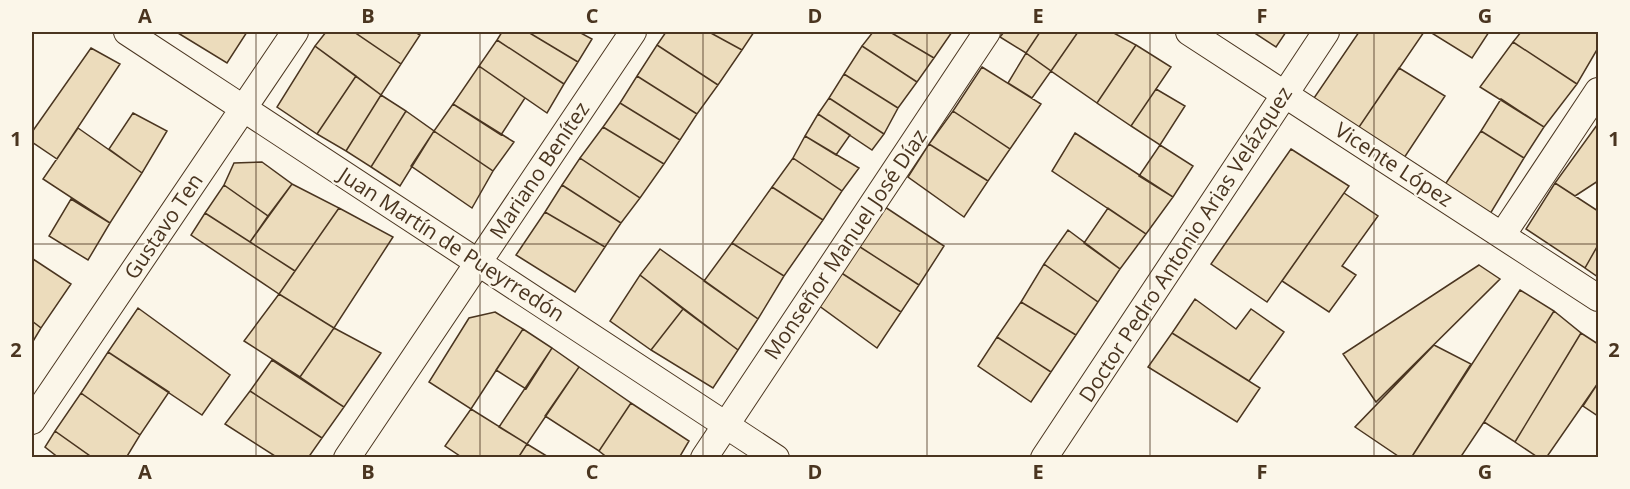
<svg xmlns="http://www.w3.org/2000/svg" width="1630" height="489" font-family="'Open Sans',sans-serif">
<rect width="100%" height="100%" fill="#fbf6e9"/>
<!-- building -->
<path fill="#ecdcbc" stroke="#4a3520" stroke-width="1.5" d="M179,32H247L227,63L178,33Z
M326,32H354L401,64L381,95L315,46Z
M354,32H415L420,35L401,64Z
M502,32H528L578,62L564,84L497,40Z
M528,32H579L592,39L578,62Z
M666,32H709L742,50L718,85L657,45Z
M709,32H754L742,50Z
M873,32H890L934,58L917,82L862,46Z
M890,32H952L934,58Z
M1004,32H1040L1026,53L1000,37Z
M1040,32H1078L1051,71L1026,53Z
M1078,32H1112L1136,45L1097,103L1051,71Z
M1253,32H1286L1276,47Z
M1359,32H1424L1357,130L1314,98Z
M1430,32H1489L1472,58Z
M1521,32H1598V48L1577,84L1513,42Z
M497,40L564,84L547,113L479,66Z
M1513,42L1577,84L1544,127L1480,87Z
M657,45L718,85L697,114L637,76Z
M1136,45L1171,67L1131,126L1097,103Z
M315,46L356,76L317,134L277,107Z
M862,46L917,82L898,108L844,74Z
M91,48L120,64L57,159L32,142V132Z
M1026,53L1051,71L1032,98L1008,83Z
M479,66L525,98L501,135L453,104Z
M982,67L1041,104L1010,149L953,111Z
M1399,68L1445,96L1404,158L1357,130Z
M844,74L898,108L884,134L829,98Z
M356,76L381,95L346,151L317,134Z
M637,76L697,114L680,140L620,103Z
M1156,89L1185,106L1160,145L1131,126Z
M381,95L406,111L371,167L346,151Z
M829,98L884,134L872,150L818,114Z
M1501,99L1544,127L1524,158L1481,131Z
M620,103L680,140L664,164L603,127Z
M453,104L514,142L493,171L434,131Z
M406,111L434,131L400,186L371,167Z
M953,111L1010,149L988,181L929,144Z
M133,113L167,131L142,173L109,149Z
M818,114L850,135L836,155L805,136Z
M1597,125L1598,181L1575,196L1555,183Z
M603,127L664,164L640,198L580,158Z
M78,128L142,173L110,223L43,179Z
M434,131L493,171L472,208L411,166Z
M1481,131L1524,158L1490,214L1444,186Z
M1075,133L1173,197L1146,234L1052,171Z
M805,136L859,168L842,191L793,158Z
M929,144L988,181L964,217L908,177Z
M1160,145L1193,166L1173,197L1139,176Z
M1291,149L1349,186L1267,302L1211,264Z
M580,158L640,198L621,223L562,185Z
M793,158L842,191L823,220L772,187Z
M262,162L292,184L268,216L224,185L234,163Z
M1555,183L1598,211V245L1585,268L1526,229Z
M292,184L339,208L295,271L250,242Z
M224,185L268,216L250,242L205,213Z
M562,185L621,223L605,247L545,212Z
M772,187L823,220L784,276L732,243Z
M1344,193L1378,216L1342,266L1356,275L1329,312L1282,281Z
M71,199L110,223L88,260L49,236Z
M885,207L944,246L919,285L857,245Z
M339,208L393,237L334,328L279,294Z
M1108,208L1146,234L1120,269L1084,243Z
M545,212L605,247L575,292L516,255Z
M205,213L295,271L279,294L191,235Z
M1068,230L1120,269L1098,302L1044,264Z
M732,243L784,276L758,319L704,281Z
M857,245L919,285L901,312L840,272Z
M1598,245V277L1585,268Z
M660,249L758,319L738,350L640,275Z
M33,259L71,284L41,328L32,321Z
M1044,264L1098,302L1076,335L1021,302Z
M1479,265L1500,279L1376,402L1343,354Z
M840,272L901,312L877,348L818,305Z
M640,275L683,309L651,350L610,321Z
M1520,290L1554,311L1484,422L1460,458H1411Z
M279,294L334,328L300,377L244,341Z
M1195,299L1236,329L1251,309L1284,332L1249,381L1172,333Z
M1021,302L1076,335L1051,372L997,337Z
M138,308L230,375L202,415L108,352Z
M683,309L738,350L713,388L651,350Z
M1554,311L1581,333L1515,442L1484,422Z
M495,312L523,329L471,409L429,382L469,318Z
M32,321L41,328L32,343Z
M334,328L381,353L344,407L300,377Z
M523,329L552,348L526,389L496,370Z
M1172,333L1260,388L1237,422L1148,367Z
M1581,333L1598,344V383L1546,458H1539L1515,442Z
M997,337L1051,372L1031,402L978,366Z
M1434,345L1471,364L1411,458H1401L1355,427Z
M552,348L579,367L527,444L499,427Z
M108,352L169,392L140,435L81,393Z
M272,360L344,407L322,438L250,391Z
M579,367L631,403L599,451L545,416Z
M1598,383V416L1583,406Z
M250,391L322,438L308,458H278L225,424Z
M81,393L140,435L126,458H93L55,431Z
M631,403L689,441L679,458H608L599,451Z
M471,409L527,444L518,458H463L445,446Z
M55,431L93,458H59L45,447Z
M527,444L550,458H518Z"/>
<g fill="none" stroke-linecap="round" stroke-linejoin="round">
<!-- minor casing -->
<g stroke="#4a3520" stroke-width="28">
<path id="minor" d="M127,32L776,458
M1189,32L1598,298
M1503,234L1598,91
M32,421L295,32
M347,458L633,32
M704,458L987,32
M1044,458L1326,32"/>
</g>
<!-- minor -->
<use href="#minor" stroke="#fbf6e9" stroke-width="26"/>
</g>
<!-- grid -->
<path fill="none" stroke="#4a3520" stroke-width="1.5" stroke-opacity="0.55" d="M256,32V458M480,32V458M703,32V458M927,32V458M1150,32V458M1374,32V458M32,244H1598"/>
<g text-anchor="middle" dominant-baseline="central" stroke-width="4.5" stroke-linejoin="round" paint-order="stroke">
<!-- street labels -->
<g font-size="21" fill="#4a3520" stroke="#fbf6e9">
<text transform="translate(1394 164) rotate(33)">Vicente López</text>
<text transform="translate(539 170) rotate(-56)">Mariano Benítez</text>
<text transform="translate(163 226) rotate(-56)">Gustavo Ten</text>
<text transform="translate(452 244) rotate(33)">Juan Martín de Pueyrredón</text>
<text transform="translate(845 244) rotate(-56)">Monseñor Manuel José Díaz</text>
<text transform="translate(1185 244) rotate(-57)">Doctor Pedro Antonio Arias Velázquez</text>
</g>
</g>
<!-- border -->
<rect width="1630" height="489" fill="none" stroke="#fbf6e9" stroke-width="66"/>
<rect x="33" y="33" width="1564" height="423" fill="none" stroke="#4a3520" stroke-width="2"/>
<g font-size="20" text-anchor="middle" font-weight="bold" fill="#4a3520">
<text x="145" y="23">A</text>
<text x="368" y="23">B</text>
<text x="592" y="23">C</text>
<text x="815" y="23">D</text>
<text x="1038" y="23">E</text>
<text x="1262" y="23">F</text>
<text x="1485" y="23">G</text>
<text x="16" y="146">1</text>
<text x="1614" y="146">1</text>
<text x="16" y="357">2</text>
<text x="1614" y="357">2</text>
<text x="145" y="479">A</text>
<text x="368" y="479">B</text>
<text x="592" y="479">C</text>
<text x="815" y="479">D</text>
<text x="1038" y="479">E</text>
<text x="1262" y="479">F</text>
<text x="1485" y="479">G</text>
</g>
</svg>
